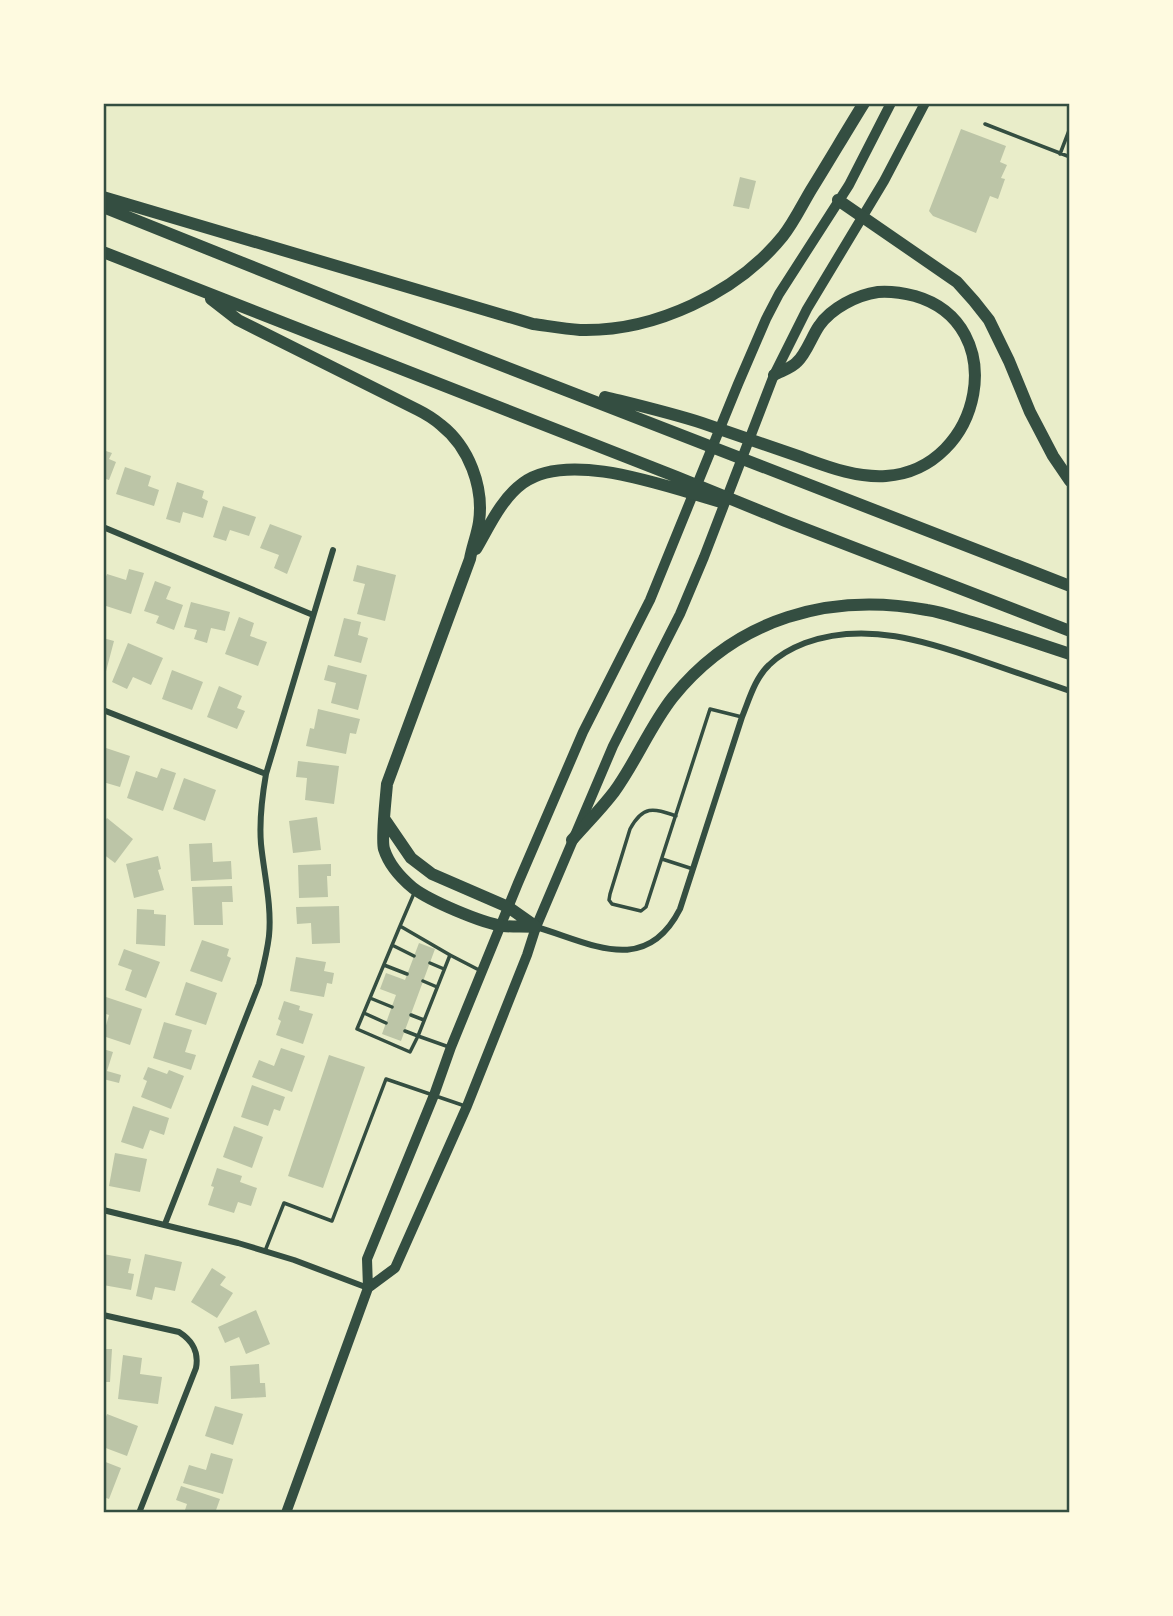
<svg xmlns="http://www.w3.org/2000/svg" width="1173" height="1616" font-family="'Roboto Serif',serif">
<rect width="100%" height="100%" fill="#e9edc9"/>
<!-- building -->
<path fill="#bcc5a7" d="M961,129L1006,146L1000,162L1007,165L1001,178L1005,179L998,199L990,196L976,233L933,216L929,211Z
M740,177L756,181L749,209L733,206Z
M103,450L112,453L109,459L116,462L109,480L103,478Z
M125,467L151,476L148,486L159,490L154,506L116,494Z
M177,482L204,491L202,498L208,501L203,518L183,512L180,523L166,519Z
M223,506L256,517L249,536L230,530L226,541L213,537Z
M270,524L302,536L287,574L274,568L279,555L260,548Z
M357,565L396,575L385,621L357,614L365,584L353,581Z
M129,569L144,573L131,614L103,605V584L107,574L126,580Z
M155,581L171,587L166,599L183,605L174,630L156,623L159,616L144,611Z
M191,602L230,612L225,631L211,628L207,643L194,639L197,630L184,627Z
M239,617L254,623L250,636L267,642L258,666L225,654Z
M344,618L361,622L358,635L368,638L361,663L334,656Z
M103,638L114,641L104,679H103Z
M128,643L163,658L151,685L133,677L127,689L112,682Z
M328,665L367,675L358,710L331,703L336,683L324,680Z
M172,670L203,682L192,710L162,699Z
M219,686L242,696L237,708L245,711L237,729L207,717Z
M318,709L360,719L356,734L350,733L346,754L306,746L310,728L314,729Z
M103,747L130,756L120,787L103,782Z
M298,761L339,766L334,804L305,800L307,778L296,777Z
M161,768L176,773L163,811L127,798L136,771L157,778Z
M184,778L216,790L205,821L173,809Z
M317,817L321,850L293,853L289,821Z
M107,818L133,839L115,863L103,854V823Z
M212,843L213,862L231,861L232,879L191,881L189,844Z
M158,856L161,869L158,870L164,890L134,898L126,864Z
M331,864V876H327L328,897L299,898L298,865Z
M232,886L233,902H222L223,925H194L192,887Z
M339,906L340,943L312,944L311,923L297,924L296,907Z
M137,909L154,910V914L166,915L165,946L136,944Z
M202,940L229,949L227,956L231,958L222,982L190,971Z
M419,943L435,949L401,1041L382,1034L396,995L380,989L386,973L405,980Z
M124,949L160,962L146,998L125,990L132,970L118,965Z
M296,957L326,962L324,971L334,973L332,984L327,983L324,997L290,991Z
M186,982L217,993L206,1025L175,1015Z
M103,996L142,1009L130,1045L103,1036L109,1015L103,1013Z
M284,1001L300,1006L299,1010L313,1014L303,1044L276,1035L281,1021L278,1019Z
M164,1022L192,1030L185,1052L196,1055L191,1070L153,1058Z
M281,1048L305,1056L292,1092L252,1077L259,1060L274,1066Z
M103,1049L113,1052L107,1071L121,1075L119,1083L103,1079Z
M329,1055L365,1067L323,1188L288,1176Z
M148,1067L167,1074L169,1070L184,1076L171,1109L141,1097L147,1081L143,1079Z
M252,1085L285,1097L280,1111L274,1109L268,1126L241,1117Z
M133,1106L169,1118L164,1135L150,1130L143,1149L121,1142Z
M234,1126L263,1137L252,1168L223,1157Z
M115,1153L147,1159L140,1192L109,1186Z
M217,1168L242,1176L240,1182L257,1188L251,1206L238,1202L234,1213L208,1205L214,1187L211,1186Z
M103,1254L131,1259L128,1273L134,1274L131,1290L103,1285Z
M145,1254L182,1262L175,1291L155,1287L152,1300L136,1296Z
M212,1268L226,1277L220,1285L233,1293L217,1318L191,1302Z
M256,1310L270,1344L246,1354L239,1337L225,1343L218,1327Z
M103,1349H112L110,1382H103Z
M123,1355L142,1358L140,1374L162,1377L158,1404L118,1399Z
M259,1364L260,1383H265L266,1397L231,1399L230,1366Z
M215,1406L243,1414L233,1445L205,1436Z
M107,1414L138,1426L127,1456L103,1447V1421L104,1422Z
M211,1453L233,1459L223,1494L183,1483L189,1465L206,1470Z
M103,1461L121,1468L109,1499L103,1497Z
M181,1486L220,1499L215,1513H184L187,1504L176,1500Z"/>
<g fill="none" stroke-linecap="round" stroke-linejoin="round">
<!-- service -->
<path stroke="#344e41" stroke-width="3.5" d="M985,124L1070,157
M1060,154L1070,128
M676,816C653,808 643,805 630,829L610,894L609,900L612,904L641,911L646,907L710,709L742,717
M662,859L693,869
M415,891L400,926L450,955
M400,926L357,1029L410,1052L418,1036L405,1031
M392,945L414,956
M430,963L444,969
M384,965L407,974
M423,981L437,987
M370,998L392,1007
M364,1013L386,1023
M411,1015L424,1020
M449,1047L418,1036L450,955L479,970
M265,1251L284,1203L332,1221L386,1079L465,1106"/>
<!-- minor -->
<path stroke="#344e41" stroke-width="6" d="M103,527L313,615
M103,710L266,774
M103,907V914
M536,927C589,942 645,978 680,909L742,717C749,700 755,678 769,665C779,655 792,648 805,643C865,621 926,641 983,661C1012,671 1041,681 1070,691
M103,1210L238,1243L294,1260L368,1288
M165,1224L259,984C263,968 267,953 269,936C272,906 264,874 261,844C259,820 262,797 266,774L333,550
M103,1315L179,1332C193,1341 199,1352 196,1368L139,1513"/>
<!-- secondary -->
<path stroke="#344e41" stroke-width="10" d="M368,1288L395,1268L467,1106L527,955L536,927L613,746L680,614L704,557L774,375L807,309L884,181L925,103
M286,1513L368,1288L367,1259L434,1095L451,1047L518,883L583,732L650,600L738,384L766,319L779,294L849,185L891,103"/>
<!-- motorway -->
<path stroke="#344e41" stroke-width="12" d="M103,197L533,324C548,326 565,329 580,330C654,332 737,293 783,236C794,222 802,205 811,190C829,161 846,132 864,103
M838,200L957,282L974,301L989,320L1009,361L1030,412L1053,456L1070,481
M103,207L390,322L1070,586
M103,252L677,477L785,521L1070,631
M211,299L238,320L418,410C426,414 434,419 441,425C469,447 484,487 479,522C477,535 472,547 470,559L387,784C386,797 381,839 384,849C389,865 401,878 413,888C430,901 482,923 503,926C514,927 525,926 536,927
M605,397C637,405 671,413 702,423C734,434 766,445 798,456C826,466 855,478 886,476C983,469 1012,324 915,296C903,293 890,291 878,292C857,295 831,308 819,326C812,336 806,354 797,362C792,368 781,371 774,375
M476,549C489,527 501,499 523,483C570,449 670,488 721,502
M385,820L411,858L432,874L508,907L535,926
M572,840C586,824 601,809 614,792C636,762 650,726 673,697C737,618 830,592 927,610C941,612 955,617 968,621C1002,631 1036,643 1070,654"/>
</g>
<!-- border -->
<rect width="1173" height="1616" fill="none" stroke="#fefae0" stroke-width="210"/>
<rect x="105" y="105" width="963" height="1406" fill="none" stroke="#344e41" stroke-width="2.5"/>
</svg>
